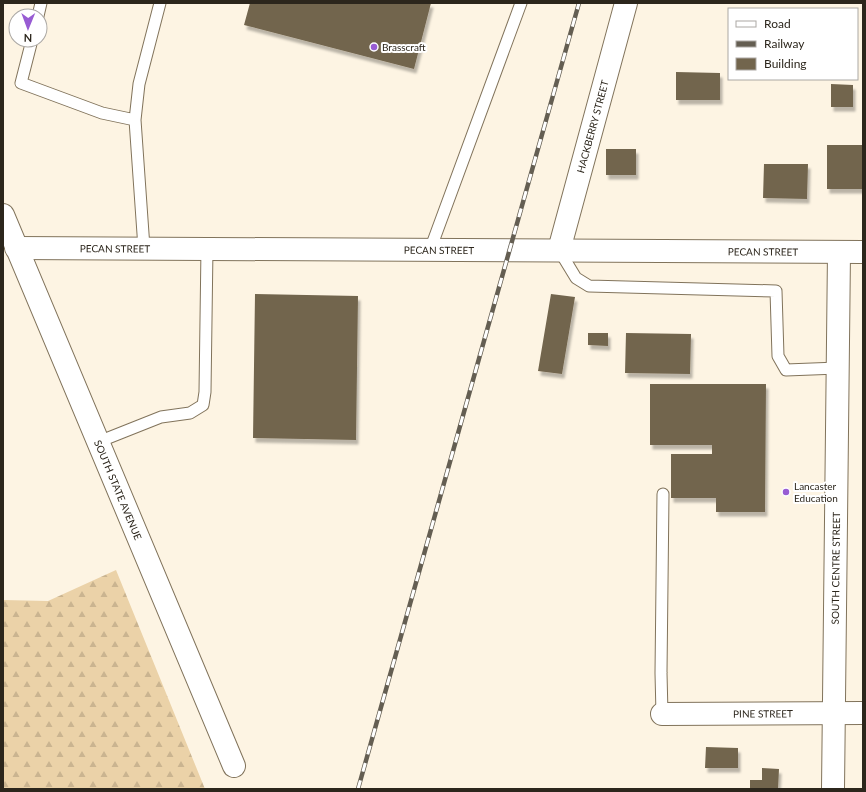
<svg xmlns="http://www.w3.org/2000/svg" width="866" height="792" font-family="Lato,sans-serif">
<defs>
<pattern id="forest-firs" width="22" height="20" patternUnits="userSpaceOnUse"><rect width="22" height="20" fill="#ebd2a8"/><path d="M5 1l3.5 6h-7zM16 11l3.5 6h-7z" fill="#cab490"/></pattern>
<filter id="shadow"><feDropShadow dx="2.5" dy="4.5" stdDeviation="1" flood-color="#0004"/></filter>
</defs>
<rect width="100%" height="100%" fill="#fdf4e3"/>
<!-- forest -->
<path fill="url(#forest-firs)" d="M116,570L205,789H3V600L48,601Z"/>
<!-- building -->
<path fill="#72654d" filter="url(#shadow)" d="M250,3H431L414,69L244,25Z
M676,72L720,73V100H676Z
M831,84L853,85V107H831Z
M827,145H863V189H827Z
M606,149H636V175H606Z
M764,164H808L807,199L763,198Z
M255,294L358,296L356,440L253,438Z
M551,294L575,297L562,374L538,371Z
M588,333H608V346L588,345Z
M626,333L691,334L690,374L625,373Z
M650,384H766L765,512H716V498H671V454H712V445H650Z
M706,747L738,748V768H705Z
M762,768L779,769L778,789H750V780H762Z"/>
<g fill="none" stroke-linecap="round" stroke-linejoin="round">
<!-- lane casing -->
<g stroke="#81735b" stroke-width="13">
<path id="lane" d="M38,16L41,3
M32,40L21,83L102,113L135,120L144,248
M135,120L139,84L160,3
M430,250L521,3
M559,250L576,278L589,286L776,291L778,356L786,370L838,368
M98,442L161,417L190,413L203,405L205,392L207,248
M662,714L661,673L663,494"/>
</g>
<!-- street casing -->
<g stroke="#81735b" stroke-width="24">
<g id="street">
<path id="s1" d="M3,215L234,766"/>
<path id="s2" d="M16,248L863,252"/>
<path id="s3" d="M559,250L626,3"/>
<path id="s4" d="M662,714L863,713"/>
<path id="s5" d="M833,789L839,252"/>
</g>
</g>
<!-- lane -->
<use href="#lane" stroke="#fff" stroke-width="11"/>
<!-- street -->
<use href="#street" stroke="#fff" stroke-width="22"/>
<!-- rail casing -->
<g stroke="#645e52" stroke-width="4.5">
<path id="rail" d="M358,789L579,3"/>
</g>
<!-- rail -->
<use href="#rail" stroke="#fff" stroke-width="3" stroke-dasharray="9" stroke-linecap="butt"/>
</g>
<!-- markers -->
<g fill="#985cd3" stroke="#fff" stroke-width="1.5">
<circle cx="374" cy="47" r="4"/>
<circle cx="786" cy="492" r="4"/>
</g>
<g text-anchor="middle" dominant-baseline="central" stroke-width="4" stroke-linejoin="round" paint-order="stroke">
<!-- poi labels -->
<g font-size="10" fill="#2c261c" stroke="#fff" text-anchor="start">
<text x="382" y="47">Brasscraft</text>
<text x="794" y="486">Lancaster<tspan x="794" dy="12">Education</tspan></text>
</g>
<!-- street labels -->
<g font-size="10" fill="#2c261c" stroke="#fff">
<text stroke="none"><textPath href="#s3" startOffset="128">HACKBERRY STREET</textPath></text>
<text stroke="none"><textPath href="#s2" startOffset="99">PECAN STREET</textPath></text>
<text stroke="none"><textPath href="#s2" startOffset="423">PECAN STREET</textPath></text>
<text stroke="none"><textPath href="#s2" startOffset="747">PECAN STREET</textPath></text>
<text stroke="none"><textPath href="#s1" startOffset="298">SOUTH STATE AVENUE</textPath></text>
<text stroke="none"><textPath href="#s5" startOffset="221">SOUTH CENTRE STREET</textPath></text>
<text stroke="none"><textPath href="#s4" startOffset="101">PINE STREET</textPath></text>
</g>
</g>
<!-- border -->
<rect width="866" height="792" fill="none" stroke="#2c261c" stroke-width="8"/>
<!-- legend -->
<rect x="728" y="8" width="130" height="72" fill="#ffffff" stroke="#aba8a4"/>
<rect x="736" y="21" width="20" height="6" fill="#ffffff" stroke="#aba8a4"/>
<text x="764" y="28" font-size="12" fill="#2c261c">Road</text>
<rect x="736" y="41" width="20" height="6" fill="#645e52" stroke="#aba8a4"/>
<text x="764" y="48" font-size="12" fill="#2c261c">Railway</text>
<rect x="736" y="58" width="20" height="12" fill="#72654d" stroke="#aba8a4"/>
<text x="764" y="68" font-size="12" fill="#2c261c">Building</text>
<!-- north arrow -->
<g transform="translate(28 28) rotate(181)"><circle r="19" fill="#ffffff" stroke="#aba8a4"/>
<path d="M0-3L7 15L0 10L-7 15Z" fill="#985cd3"/>
<text y="-6" font-size="11" font-weight="bold" text-anchor="middle" fill="#2c261c">N</text>
</g>
</svg>
